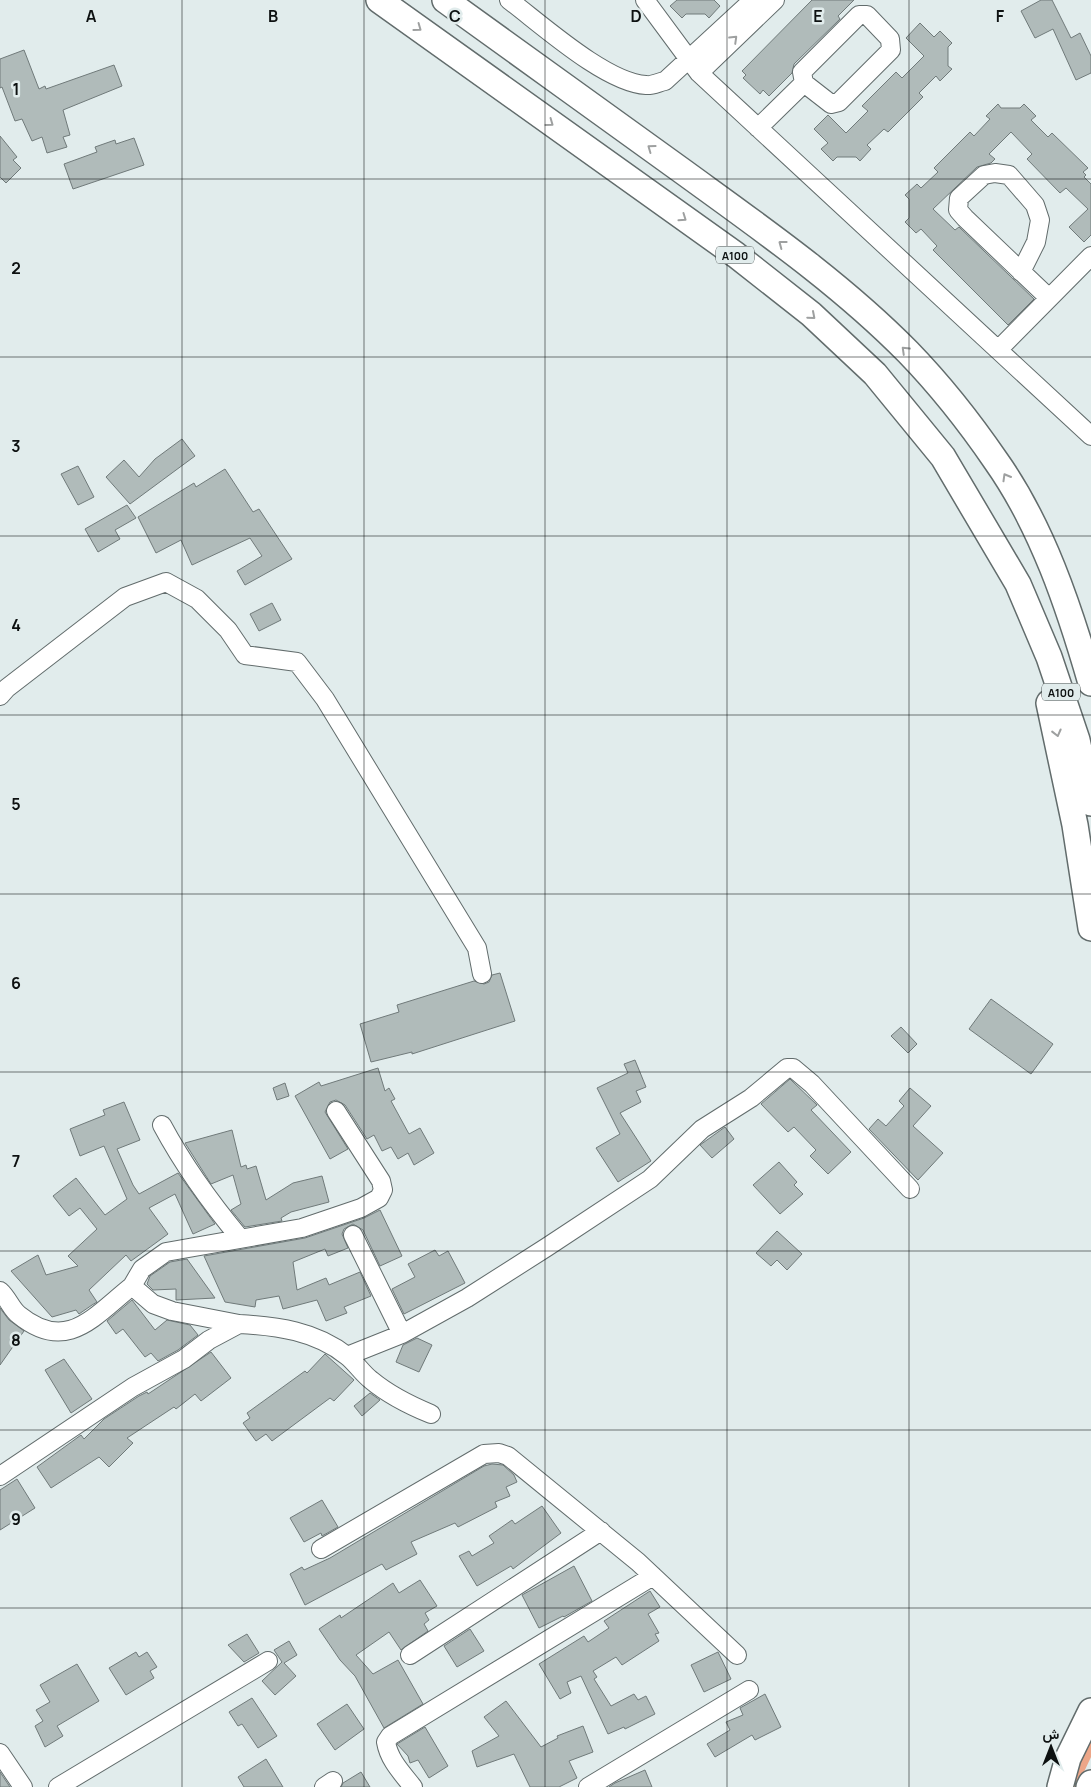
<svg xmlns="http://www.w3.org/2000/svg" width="1091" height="1787" font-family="Manrope,Vazirmatn,sans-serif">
<rect width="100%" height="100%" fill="#e1ecec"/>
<!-- green -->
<path fill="#eca688" d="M1091,1732V1757L1077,1787H1069Z"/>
<!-- building -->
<path fill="#b0bbba" stroke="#707a7a" d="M677,0H714L720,6L709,18L705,14H686L682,18L670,6Z
M812,0H854L838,16L840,19L794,64L792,73L769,96L763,90L760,94L743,78L746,75L742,71Z
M1041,0H1052L1071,38L1080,33L1091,56V73L1076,80L1053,29L1035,38L1021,11Z
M920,23L934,37L940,31L952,43L948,47V66L952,69L940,81L936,76L919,93L923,97L888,132L884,129L867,145L871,149L860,161L856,157H837L833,161L821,149L828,143L814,129L828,115L846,133L868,111L862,106L896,72L902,78L924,56L906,38Z
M24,50L39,89L45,86L46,89L114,65L122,86L63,110L70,135L63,137L67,147L47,153L42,137L32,141L22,119L15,121L2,87L0,88V59Z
M998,104L1001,108H1020L1024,104L1036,116L1031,120L1048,137L1052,133L1088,168L1083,172L1086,175L1084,177L1091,184V235L1084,242L1069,227L1088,209L1066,188L1060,193L1027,159L1032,154L1011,132L989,154L995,159L991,163L977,167L933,209L955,230L959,227L1034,299L1008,325L933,250L937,246L921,229L916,233L905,222L909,218V199L905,195L917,184L921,188L938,172L934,168L970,132L974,136L990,119L986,116Z
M0,136L17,157L13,160L21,168L6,183L0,177Z
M134,138L144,165L73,189L64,164L97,152L95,147L115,140L116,144Z
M182,439L195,456L130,504L106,477L124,460L139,477L155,459Z
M78,466L94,497L78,505L61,474Z
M225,469L253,512L259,509L292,559L245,585L237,571L262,556L250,538L192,565L181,540L156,553L138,517L194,483L196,487Z
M127,505L136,518L115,530L120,539L98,552L85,529Z
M272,603L281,620L259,631L250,614Z
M500,973L515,1021L412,1054V1052L371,1062L360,1024L399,1012L397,1005L474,981L484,984L489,982L492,975Z
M991,999L1053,1044L1031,1074L969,1029Z
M901,1027L917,1044L908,1053L891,1036Z
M635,1060L646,1087L636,1091L641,1102L620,1113L651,1161L618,1182L596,1148L620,1134L597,1088L628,1073L624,1064Z
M378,1068L385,1091L389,1088L395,1099L391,1101L409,1134L420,1128L434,1153L414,1165L408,1153L398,1159L391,1147L382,1151L374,1135L367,1139L345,1105L336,1100L330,1102L325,1112L348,1149L330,1159L295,1096L319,1082L321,1086Z
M790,1079L817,1105L811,1110L851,1152L828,1174L810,1156L816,1150L794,1127L788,1132L761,1104Z
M285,1083L289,1096L277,1100L273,1088Z
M910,1088L931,1106L913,1126L943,1153L918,1180L869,1129L878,1119L886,1126L904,1106L899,1101Z
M124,1102L140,1140L117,1149L133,1185L139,1194L178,1173L215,1224L193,1234L175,1194L149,1208L168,1234L131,1261L126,1255L89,1290L97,1302L92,1305L79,1314L76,1310L52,1317L11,1271L38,1255L46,1275L78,1266L68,1256L97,1229L80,1208L69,1216L53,1196L76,1178L105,1215L127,1199L104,1146L80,1156L70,1129L105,1115L103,1110Z
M725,1127L734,1139L712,1158L700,1145Z
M232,1130L241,1167L246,1165L247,1169L256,1166L266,1200L293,1183L322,1176L329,1202L291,1212L281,1218L282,1221L245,1227L231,1210L241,1204L233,1175L211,1184L185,1143Z
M779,1162L797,1182L794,1185L803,1194L780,1214L753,1185Z
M380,1210L402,1256L380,1266L363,1230L353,1224L344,1229L342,1234L348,1248L328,1256L325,1249L293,1262L297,1290L326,1278L329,1285L360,1272L371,1296L344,1307L347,1313L326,1321L317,1300L283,1309L279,1296L256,1300L255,1307L225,1302L204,1256L305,1238L364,1218Z
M777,1231L802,1254L787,1270L777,1260L771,1266L756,1253Z
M435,1250L439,1256L448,1251L465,1283L404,1314L392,1289L415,1277L408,1264Z
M187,1259L215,1298L176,1300V1289L153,1290L147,1284L150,1276L170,1262Z
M132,1300L155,1330L167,1320L190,1325L198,1335L178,1350L158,1361L151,1353L145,1357L123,1329L116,1334L107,1321Z
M0,1308L9,1320L24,1331L0,1365Z
M417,1338L432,1345L419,1372L396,1362L403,1345Z
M211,1352L231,1378L201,1401L195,1394L176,1409L174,1407L127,1438L133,1443L109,1467L99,1457L51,1488L37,1467L81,1435L84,1439L104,1419L139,1396L147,1392L148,1394Z
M325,1354L354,1380L334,1401L330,1398L272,1441L266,1434L256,1441L243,1423L250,1418L247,1413L305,1371L307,1373Z
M64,1359L92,1399L71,1413L45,1370Z
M370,1393L380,1400L362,1416L354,1406Z
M492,1464L503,1465L514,1475L517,1482L506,1487L510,1496L495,1502L497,1507L458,1527L455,1523L411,1542L417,1554L386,1570L382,1564L305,1605L290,1574L302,1567L304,1570L330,1558L484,1466Z
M17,1479L35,1508L0,1530V1490Z
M322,1500L338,1527L322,1536L321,1533L304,1542L290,1518Z
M542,1506L561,1533L513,1569L511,1566L477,1586L459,1556L469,1551L472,1556L494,1543L489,1536L512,1520L515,1524Z
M574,1566L592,1601L564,1617L563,1616L539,1628L522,1595Z
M420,1580L437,1606L425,1613L429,1620L424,1624L428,1631L401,1650L389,1632L356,1655L373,1674L398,1660L423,1704L384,1728L355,1676L340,1660L319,1629L340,1615L341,1618L393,1583L399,1593Z
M650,1591L660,1607L648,1614L659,1633L655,1634L659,1641L622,1665L616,1657L593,1671L597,1677L594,1679L611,1706L634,1694L638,1700L646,1696L655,1714L625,1729L624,1727L608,1734L581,1676L567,1682L571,1693L560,1699L539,1664L584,1636L588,1642L609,1628L604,1621Z
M470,1629L484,1651L457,1667L444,1646Z
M247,1634L259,1653L244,1662L228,1645Z
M289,1641L297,1655L284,1663L296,1676L275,1695L262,1681L282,1662L274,1650Z
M136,1652L139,1657L147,1652L157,1667L150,1671L154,1678L126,1695L109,1668Z
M718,1652L731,1679L704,1692L691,1665Z
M77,1664L99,1701L57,1726L63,1736L45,1747L35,1726L43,1721L36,1710L50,1702L40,1685Z
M765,1694L781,1727L755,1740L752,1735L715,1757L707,1744L730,1730L726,1722L743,1715L740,1708Z
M252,1698L277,1736L258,1748L242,1724L238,1726L229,1712Z
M506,1701L541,1747L558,1738L557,1736L583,1726L593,1752L569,1761L577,1778L559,1787H530L514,1754L477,1767L472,1751L499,1736L484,1717Z
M347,1704L364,1729L335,1750L317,1724Z
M425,1727L448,1766L429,1778L418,1760L410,1763L408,1756L397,1744Z
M266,1759L283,1787H244L238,1777Z
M645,1770L652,1787H609L615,1783Z
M0,1772L10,1787H0Z
M361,1772L370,1787H341L343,1783Z"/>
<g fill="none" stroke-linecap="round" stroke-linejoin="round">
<!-- minor casing -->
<g stroke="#626c6c" stroke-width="20">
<path id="minor" d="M509,0C541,24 606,83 646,85C652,86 659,82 665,81L753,0
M645,0L699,73L1091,436
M699,73L775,0
M758,128L804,83L802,72L859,15H867L890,39L891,50L839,102L831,104L804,83
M1021,272L1036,242L1040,220L1035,205L1009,175L995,173L984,175L959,198L958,210L965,218L1049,298
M998,350L1091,256
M0,696L7,688L125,597L166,582L197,599L228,630L245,655L297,662L325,699L477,948L482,974
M162,1125C184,1166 210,1202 240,1238
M353,1235L402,1334
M0,1291C8,1298 11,1309 19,1315C67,1354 94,1316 132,1286
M239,1324C277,1326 316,1331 347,1356C356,1363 362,1373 371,1380C389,1395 409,1405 431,1414
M347,1356L402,1334L467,1298L547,1247L650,1179L702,1129L751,1098L787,1068H793L812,1084L910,1189
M0,1476L133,1387L184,1359L209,1340L239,1324L172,1311L153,1304L132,1286L142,1269L166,1252L302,1228L361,1208L379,1198L383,1190L381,1181L336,1111
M321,1549L484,1454L499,1453L508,1456L638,1562L737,1655
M410,1655L601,1531
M0,1753L23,1787
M58,1787L268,1661
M324,1787L333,1781
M413,1787C402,1773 389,1760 386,1742L390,1736L653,1576
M588,1787L749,1690"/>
</g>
<!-- highway casing -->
<g stroke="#626c6c" stroke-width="28">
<path id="highway" d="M379,0L736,255L811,314L875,374L943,457L1018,584L1049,657L1077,740L1091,803
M445,0C525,58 605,115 685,173C762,229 841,284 908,352C940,385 970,423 996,461C1042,526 1069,607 1091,683
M1049,703L1075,825L1091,928
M1060,1787L1068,1758L1091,1711
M1089,1787L1091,1783"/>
</g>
<!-- minor -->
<use href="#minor" stroke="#fff" stroke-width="18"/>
<!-- highway -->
<use href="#highway" stroke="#fff" stroke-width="25"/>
</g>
<!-- one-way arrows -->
<defs><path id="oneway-chevron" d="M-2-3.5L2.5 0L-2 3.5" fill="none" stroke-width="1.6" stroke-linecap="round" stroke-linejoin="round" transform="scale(1.25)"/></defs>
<g stroke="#9ea0a0">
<use href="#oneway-chevron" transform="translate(418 28) rotate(36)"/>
<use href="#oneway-chevron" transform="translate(734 39) rotate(-44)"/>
<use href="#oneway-chevron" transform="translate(550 123) rotate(36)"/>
<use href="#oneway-chevron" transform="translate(651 148) rotate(-144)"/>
<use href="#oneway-chevron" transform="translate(683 218) rotate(35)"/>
<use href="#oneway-chevron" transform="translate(782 244) rotate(-143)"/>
<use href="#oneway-chevron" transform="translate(812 316) rotate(41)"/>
<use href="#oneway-chevron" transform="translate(905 350) rotate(-136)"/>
<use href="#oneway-chevron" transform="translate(1006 477) rotate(-120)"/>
<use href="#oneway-chevron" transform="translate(1057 733) rotate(76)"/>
</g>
<!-- grid -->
<path fill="none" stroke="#0d1111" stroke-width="1" stroke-opacity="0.55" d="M182,0V1787M364,0V1787M545,0V1787M727,0V1787M909,0V1787M0,179H1091M0,357H1091M0,536H1091M0,715H1091M0,894H1091M0,1072H1091M0,1251H1091M0,1430H1091M0,1608H1091"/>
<g text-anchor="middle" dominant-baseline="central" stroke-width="5" stroke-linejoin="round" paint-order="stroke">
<!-- shield labels -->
<g fill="#e1ecec" stroke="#4d5353" stroke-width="1">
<rect x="716" y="246.5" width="38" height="17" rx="4"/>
<rect x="1042" y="683.5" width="38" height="17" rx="4"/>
</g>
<g font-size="11" font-weight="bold" fill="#0d1111">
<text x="735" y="255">A100</text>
<text x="1061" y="692">A100</text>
</g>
</g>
<g font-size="16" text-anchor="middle" font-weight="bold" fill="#0d1111" stroke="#e1ecec" stroke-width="5" stroke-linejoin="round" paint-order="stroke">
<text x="91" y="22">A</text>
<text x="273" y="22">B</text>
<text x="455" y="22">C</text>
<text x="636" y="22">D</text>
<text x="818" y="22">E</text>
<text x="1000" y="22">F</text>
<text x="16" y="95">1</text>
<text x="16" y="274">2</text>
<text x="16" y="452">3</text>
<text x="16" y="631">4</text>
<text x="16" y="810">5</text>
<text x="16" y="989">6</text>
<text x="16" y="1167">7</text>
<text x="16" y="1346">8</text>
<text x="16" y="1525">9</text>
</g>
<!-- north arrow -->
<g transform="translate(1051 1747)" stroke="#e1ecec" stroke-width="4" paint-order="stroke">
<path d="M0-4L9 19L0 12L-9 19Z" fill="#0d1111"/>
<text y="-8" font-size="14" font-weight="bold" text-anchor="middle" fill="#0d1111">ش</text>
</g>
</svg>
